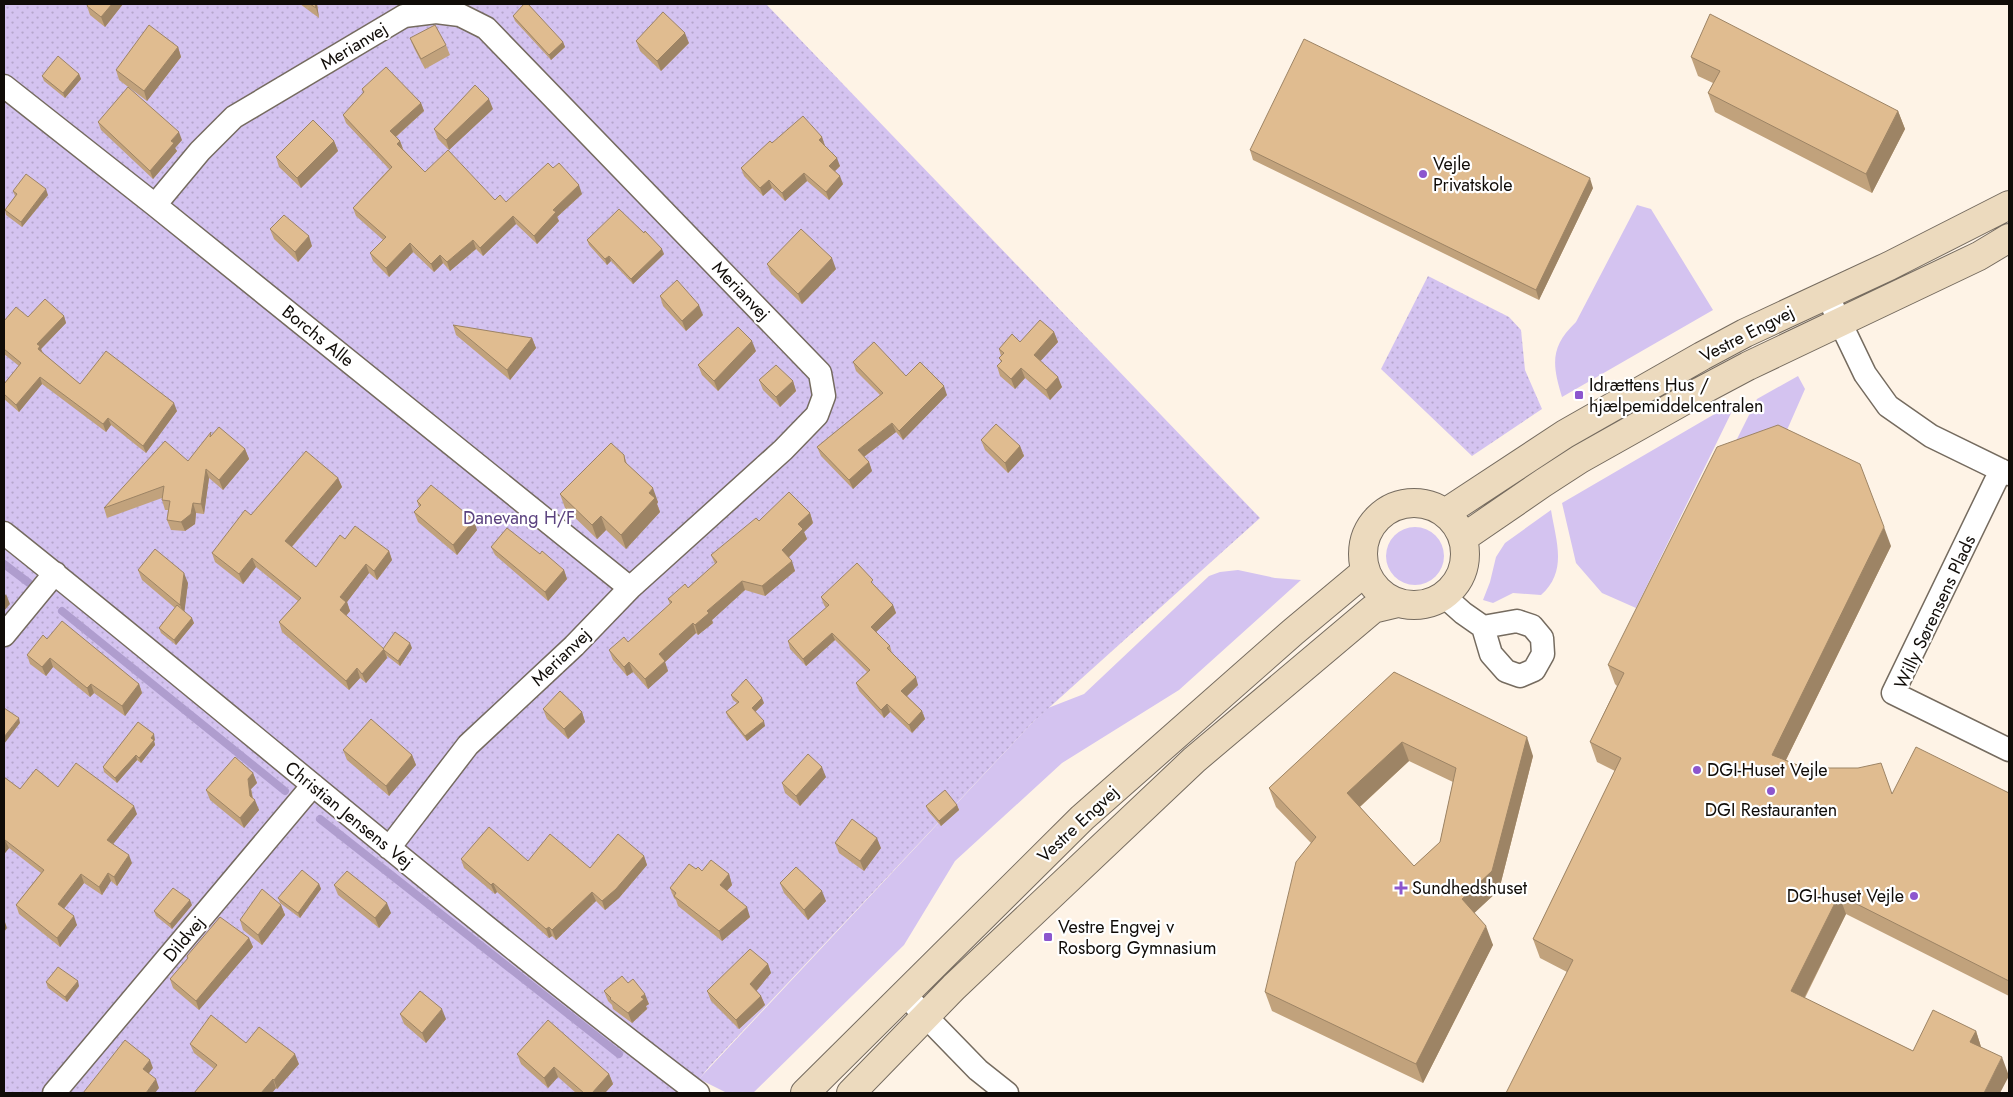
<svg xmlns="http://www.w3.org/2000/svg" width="2013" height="1097" font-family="Jost,sans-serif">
<defs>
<pattern id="park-dots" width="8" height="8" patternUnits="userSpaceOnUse" patternTransform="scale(1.25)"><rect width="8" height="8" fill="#d4c3f0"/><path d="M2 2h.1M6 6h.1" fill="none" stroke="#b5a6cc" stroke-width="1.8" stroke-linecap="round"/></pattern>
</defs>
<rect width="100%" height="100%" fill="#fef3e6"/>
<!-- grass -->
<path fill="#d4c3f0" d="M1637,205L1651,209L1713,310L1562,397C1552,364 1550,347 1576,322Z
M1798,376L1805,389L1787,430L1731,451L1757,399Z
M1737,401L1636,608L1602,593L1576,563L1562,503Z
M1551,510C1556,541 1568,571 1541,595L1513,593L1493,603L1483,600L1490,582L1496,557L1505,543Z
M1386 556a29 29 0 1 1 58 0a29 29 0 1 1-58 0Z
M1238,570L1275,578L1301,580L1179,690L1062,763L955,861L904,945L753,1093H727L699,1079L1032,723L1048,708L1084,694L1209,576L1220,572Z"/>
<!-- park -->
<path fill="url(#park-dots)" d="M4,4H766L1260,518L1032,723L709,1067L688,1093H4Z
M1428,276L1509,317L1521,330L1525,370L1542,409L1472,456L1381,369Z"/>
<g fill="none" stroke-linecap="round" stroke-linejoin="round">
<!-- stream -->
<path stroke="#af9dce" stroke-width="8" d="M4,564L29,583
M62,611L285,791
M320,819L619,1054"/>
<!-- street casing -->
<g stroke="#756b5f" stroke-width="25">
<path id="street" d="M4,86L155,205L630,588
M155,205L200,151L234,117L404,16L436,12L460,15L486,28L820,373L824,396L817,415L783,450L630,588L574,646L468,745L389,848
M1827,295L1865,374L1888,406L1931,436L2009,474
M2001,470L1893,693L2009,750
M4,533C236,718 461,913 698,1093
M1444,596L1463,613L1483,627L1491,654L1506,671L1520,676L1534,670L1543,654L1542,638L1532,626L1517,621L1483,627
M4,635L55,573
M904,994L978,1070L1007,1093
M54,1093L313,785"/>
</g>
<!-- secondary casing -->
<g stroke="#756b5f" stroke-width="30">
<path id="secondary" d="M1363 554a51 51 0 1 1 102 0a51 51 0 1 1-102 0Z
M1445,513L1565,434L1702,356L1745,333L1889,266L2009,205
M1463,538L1543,483L1580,459L1701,391L1748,366L1979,256L2009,238
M805,1093L1082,818L1293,632L1366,571
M851,1093L954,987L1194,760L1373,609L1398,603"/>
</g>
<!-- street -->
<use href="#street" stroke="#fff" stroke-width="22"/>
<!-- secondary -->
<use href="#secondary" stroke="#ecdabe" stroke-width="28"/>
</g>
<!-- wall -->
<path fill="#c1a27c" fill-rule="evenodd" d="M88,4H123L105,27L90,15L87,6Z
M300,4H317L319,18Z
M513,16L563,42L565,47L551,60L515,21Z
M410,38L446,45L450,55L425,69L414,48Z
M636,41L689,43L661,71L640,51Z
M178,47L181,57L147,101L119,80L116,70Z
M1691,57L1898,111L1905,129L1872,193L1715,112L1708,93L1713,83L1698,76Z
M79,74L81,79L65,98L44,81L42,76Z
M362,89L421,103L424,111L396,137L400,141L403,149L425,172L495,200L506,202L553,168L582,194L557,217L559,221L537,244L516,224L483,256L476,249L450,271L443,263L434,272L413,252L389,277L373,261L370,253L383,240L356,216L353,208L389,169L346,123L343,115L363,93Z
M493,109L449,150L438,139L434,129Z
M98,122L182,140L175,148L177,151L153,179L101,130Z
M822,137L825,146L840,166L835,171L843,184L829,200L807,181L785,201L772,188L763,196L744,176L741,168Z
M334,141L338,151L301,188L279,167L276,157Z
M1250,150L1593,188L1539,300L1253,160Z
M13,191L48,195L22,227L6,215L5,210L15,196Z
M270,229L312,246L298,262L274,239Z
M587,240L664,254L633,284L611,261L607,265L589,245Z
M767,264L836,269L802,304L771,274Z
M660,296L703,315L686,331L663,306Z
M64,316L66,323L41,349L43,353L80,384L177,411L146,453L111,425L106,432L42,384L19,412L4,399V384L19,366L4,354V321L28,317Z
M453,325L532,338L536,348L510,380L456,335Z
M1054,332L1058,342L1040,361L1062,387L1050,400L1025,378L1015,389L1000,376L997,366L1001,362L999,358L1001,356L999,349L1020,342Z
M756,351L718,391L702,375L698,365Z
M853,362L906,376L947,395L903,440L896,432L864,457L869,462L872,471L853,489L821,456L817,447L880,395L856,371Z
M759,380L793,381L796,391L780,407L763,390Z
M212,435L245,449L249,459L223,490L209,478L204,514L196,513L195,524L185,531L171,530L167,520L168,510H165L162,500V498L107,518L104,508L188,461Z
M981,440L1020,446L1024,456L1008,473L985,450Z
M624,455L627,464L658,502L657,504L660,512L626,549L606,530L597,539L565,508L560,494Z
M338,478L342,487L292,547L316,567L345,539L389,551L392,560L377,580L369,573L347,602L350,611L346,616L383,649L412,648L400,666L387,656V658L366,683L360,678L349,690L282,632L279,622L298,601L256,567L243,584L215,562L212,553L251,515Z
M417,501L477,530L457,555L418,522L414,512L419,507Z
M810,513L813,523L804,532L807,539L789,557L795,571L765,596L745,590L712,620L713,623L698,635L696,633L665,662L668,671L648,689L633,672L627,676L613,660L609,650L628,642L670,604L668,599L688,588L715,564L711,555L759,521Z
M1891,546L1786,760L1800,766L1892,794L2009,793V996L1846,914L1805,998L1913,1051L1976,1031L1981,1047L2009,1076L1567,972L1540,958L1533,939L1615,771L1597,762L1590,742L1617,686L1615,684L1608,665Z
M491,547L540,554L564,570L567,579L548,601L495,555Z
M138,570L188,583L184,612L194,623L176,645L161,633L159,628L175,608L142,580Z
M875,586L893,605L896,613L876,632L890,646L892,653L918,685L907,696L922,711L925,719L912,733L890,712L884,718L859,691L856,683L867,672L835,640L806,666L790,649L788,641L826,608L824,605L821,597Z
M47,639L139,684L142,693L125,716L94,693L90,697L53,667L46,676L30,664L27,655Z
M1394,672L1533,756L1499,890L1474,913L1493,945L1423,1083L1272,1011L1265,992L1311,843L1276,807L1269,788ZM1409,761L1453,782L1440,842L1414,866L1360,807Z
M731,695L764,703L755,712L765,726L747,741L728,717L726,712L737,703L733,700Z
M543,709L582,712L585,722L568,739L547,719Z
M155,740L154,741L155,745L141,763L137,760L117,783L104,772L103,767Z
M343,750L412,755L416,765L389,796L347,760Z
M253,773L257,783L251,789L253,798L259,810L244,828L210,800L206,790Z
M4,777L20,789L58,787L137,814L113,844L132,863L117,886L111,881L102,895L84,883L64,909L77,925L60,947L19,914L16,905L41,873L9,848L5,853L4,851Z
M826,777L800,806L785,793L782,783Z
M957,805L959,810L941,826L928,811L926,806Z
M835,843L881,848L864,871L839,853Z
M644,856L647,865L619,898L605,910L596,901L556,940L552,936L549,938L497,892L495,894L464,868L461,859L528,861L590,868Z
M702,871L729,874L732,885L727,891L750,917L722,941L678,906L676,900L674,898L670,888Z
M780,883L826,901L808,920L784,893Z
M319,884L321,889L300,918L280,903L278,898Z
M334,885L391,913L379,928L338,895Z
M192,905L172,929L156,916L154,911Z
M281,905L285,915L262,945L243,930L240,920Z
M249,938L253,947L199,1010L173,988L170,979L188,959L187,956Z
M768,964L771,973L756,990L761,996L765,1005L739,1029L711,1001L707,991Z
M46,982L79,986L67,1002L48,988Z
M628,983L649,1004L646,1006L647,1009L632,1023L613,1009L612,1005L608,1001L604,991Z
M400,1014L446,1019L426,1043L404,1024Z
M246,1043L299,1064L277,1089L276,1088L272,1093H194L214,1069L194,1053L190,1044Z
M517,1054L609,1074L613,1084L605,1093H576L558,1077L548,1088L521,1064Z"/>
<!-- shaded-wall -->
<path fill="#9d8465" d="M112,4H123L105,27L101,17Z
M315,4H317L319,18L316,8Z
M685,33L689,43L661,71L657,61Z
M563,42L565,47L551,60L549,55Z
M178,47L181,57L147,101L144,91Z
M79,74L81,79L65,98L63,93Z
M489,99L493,109L449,150L446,140Z
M421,103L424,111L393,139L390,131Z
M1898,111L1905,129L1872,193L1866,174Z
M179,132L182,140L175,148L177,151L153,179L150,171L171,141Z
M822,137L825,146L819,140Z
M334,141L338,151L301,188L297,178Z
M400,141L403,149L397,144Z
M837,158L840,166L832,174L829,166Z
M804,173L807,181L785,201L782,193Z
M840,176L843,184L829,200L826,192Z
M1590,178L1593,188L1539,300L1536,290Z
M769,180L772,188L763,196L760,188Z
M579,185L582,194L557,217L559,221L537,244L534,236L553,210Z
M46,189L48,195L22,227L21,222Z
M513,216L516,224L483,256L480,248Z
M309,236L312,246L298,262L295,252Z
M473,240L476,249L450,271L447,262Z
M410,243L413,252L389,277L386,268Z
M662,249L664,254L633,284L631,279Z
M440,255L443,263L434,272L431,264Z
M609,256L611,261L607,265L605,259Z
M832,258L836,269L802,304L798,294Z
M699,305L703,315L686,331L682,321Z
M64,316L66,323L41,349L43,354L38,349L37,344Z
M1054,332L1058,342L1037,365L1034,355Z
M532,338L536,348L510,380L507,370Z
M752,341L756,351L718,391L714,381Z
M1021,368L1025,378L1015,389L1011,379Z
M40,377L42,384L19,412L16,405Z
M1058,377L1062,387L1050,400L1046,390Z
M793,381L796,391L780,407L776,397Z
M944,386L947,395L903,440L899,431Z
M174,403L177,411L146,453L143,446Z
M108,418L111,425L106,432L103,424Z
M892,423L896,432L861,459L858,450Z
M1020,446L1024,456L1008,473L1005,463Z
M245,449L249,459L223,490L219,480Z
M869,462L872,471L853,489L849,480Z
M206,469L209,478L204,514L201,504Z
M338,478L342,487L288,551L285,541Z
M653,488L658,502L657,504L660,512L626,549L621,535L649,493Z
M193,503L196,513L195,524L185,531L181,522Z
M810,513L813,523L804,532L807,539L786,560L782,550L798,524Z
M601,516L606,530L597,539L592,525Z
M474,520L477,530L457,555L453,545Z
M1884,527L1891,546L1779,774L1772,755Z
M389,551L392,560L377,580L374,571Z
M252,558L256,567L243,584L239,574Z
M792,561L795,571L765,596L762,586Z
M366,564L369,573L347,602L350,611L343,619L340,610V597Z
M564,570L567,579L548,601L545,592Z
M184,573L188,583L184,615L180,605Z
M742,581L745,590L712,620L713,623L698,635L695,625L707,611Z
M6,594L10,604L4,611V597Z
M893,605L896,613L874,634L871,627Z
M192,618L194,623L176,645L174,640Z
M693,623L696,633L665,662L668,671L648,689L645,679L659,654Z
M832,633L835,640L806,666L803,659Z
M410,643L412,648L400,666L398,661Z
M384,649L387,658L366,683L362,674Z
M50,658L53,667L46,676L42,667Z
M629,662L633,672L627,676L624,667Z
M357,668L360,678L349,690L346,681Z
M916,677L918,685L904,699L901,691Z
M91,684L94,693L90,697L87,688Z
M139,684L142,693L125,716L122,706Z
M762,698L764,703L754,713L752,708Z
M887,704L890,712L884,718L881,710Z
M922,711L925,719L912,733L909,725Z
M582,712L585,722L568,739L564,729Z
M19,718L20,723L4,744V737Z
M764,721L765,726L747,741L745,736Z
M154,734L155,740L154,741L155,745L141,763L139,758L151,738Z
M1527,737L1533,756L1499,890L1469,918L1462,899Z
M1402,742L1409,761L1354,812L1347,793Z
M136,755L137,760L117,783L115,778Z
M412,755L416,765L389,796L386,786Z
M822,767L826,777L800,806L796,796Z
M253,773L257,783L251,789L253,802L255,800L259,810L244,828L240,818L250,796L248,779Z
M957,805L959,810L941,826L939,821Z
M134,806L137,814L110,848L107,840Z
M877,838L881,848L864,871L860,861Z
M5,840L9,848L5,853L4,848V842Z
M129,855L132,863L117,886L114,877Z
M644,856L647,865L619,898L605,910L602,901Z
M108,873L111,881L102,895L99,887Z
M81,874L84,883L61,912L58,904Z
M729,874L732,885L723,895L720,885Z
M493,883L497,892L495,894L491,885Z
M319,884L321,889L300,918L298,913Z
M822,891L826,901L808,920L804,910Z
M592,892L596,901L556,940L552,930Z
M1839,895L1846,914L1798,1010L1791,991Z
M190,900L192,905L172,929L170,924Z
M387,903L391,913L379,928L375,918Z
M281,905L285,915L262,945L258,935Z
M747,907L750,917L722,941L719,931Z
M74,916L77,925L60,947L57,938Z
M4,919L7,928L4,932Z
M1486,926L1493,945L1423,1083L1416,1064Z
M549,927L552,936L549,938L546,929Z
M249,938L253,947L199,1010L196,1001Z
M768,964L771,973L754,994L750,984Z
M78,981L79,986L67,1002L65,997Z
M645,994L649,1004L646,1006L647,1009L632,1023L628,1013L641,997Z
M761,996L765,1005L739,1029L736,1020Z
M442,1009L446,1019L426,1043L422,1033Z
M1976,1031L1982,1050L1970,1042Z
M295,1054L299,1064L277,1089L274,1080Z
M2002,1057L2009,1076L2000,1093H1984Z
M150,1060L153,1068L146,1077L143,1069Z
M554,1067L558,1077L548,1088L544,1078Z
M609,1074L613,1084L605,1093H592Z
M156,1079L159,1088L155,1093H146Z
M273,1079L276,1088L272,1093H261Z"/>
<!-- building -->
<path fill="#e0bc90" stroke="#9d8465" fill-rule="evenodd" d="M88,4H112L101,17L87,6Z
M310,4H315L316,8Z
M524,4H528L563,42L549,55L513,16Z
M663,12L685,33L657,61L636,41Z
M1710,14L1898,111L1866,174L1708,93L1720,71L1691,57Z
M149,25L178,47L144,91L116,70Z
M435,25L446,45L421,59L410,38Z
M1304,39L1590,178L1536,290L1250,150Z
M58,56L79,74L63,93L42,76Z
M386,67L421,103L390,131L400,141L397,144L425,172L448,150L495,200L500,195L506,202L548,163L553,168L559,163L579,185L553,210L556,212L534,236L513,216L480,248L473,240L447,262L440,255L431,264L410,243L386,268L370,253L386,237L353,208L392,167L343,115L364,92L362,89Z
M475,85L489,99L446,140L434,129Z
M128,87L179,132L171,141L174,143L150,171L98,122Z
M803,116L822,137L819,140L837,158L829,166L840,176L826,192L804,173L782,193L769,180L760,188L741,168L770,141L772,143Z
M313,120L334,141L297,178L276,157Z
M26,174L46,189L21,222L5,210L17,194L13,191Z
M619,209L644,233L645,231L662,249L631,279L609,256L605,259L587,240Z
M284,215L309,236L295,252L270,229Z
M801,229L832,258L798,294L767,264Z
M677,280L699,305L682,321L660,296Z
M45,299L64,316L37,344L40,346L38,349L80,384L106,351L174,403L143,446L108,418L103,424L40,377L16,405L4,394V384L21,363L4,349V321L16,307L28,317Z
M1040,320L1054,332L1034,355L1058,377L1046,390L1021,368L1011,379L997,366L1002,361L999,358L1004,353L999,349L1012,334L1020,342Z
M453,325L532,338L507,370Z
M738,327L752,341L714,381L698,365Z
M874,342L906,376L920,362L944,386L899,431L892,423L858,450L869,462L849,480L817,447L883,393L853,362Z
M776,365L793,381L776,397L759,380Z
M996,424L1020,446L1005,463L981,440Z
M1778,425L1860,464L1884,527L1772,755L1800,766L1818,768H1858L1881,763L1892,794L1916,747L2009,793V981L1839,895L1791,991L1913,1051L1933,1010L1976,1031L1970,1042L2002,1057L1984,1093H1985H1506L1573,960L1533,939L1621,758L1590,742L1624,673L1608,665L1717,447Z
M219,427L245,449L219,480L206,469L201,504L193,503L191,514L181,522L167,520L170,501L162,500L164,486L104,508L165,441L188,461L211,432L210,437Z
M611,443L624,455L625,462L653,488L649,493L655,498L621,535L601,516L592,525L560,494Z
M306,451L338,478L285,541L316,567L340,535L345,539L355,526L389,551L374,571L366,564L340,597L346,602L340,610L384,649L362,674L357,668L346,681L279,622L301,598L252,558L239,574L212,553L245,510L251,515Z
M431,485L474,520L453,545L414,512L421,505L417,501Z
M789,492L810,513L798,524L803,529L782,550L792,561L762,586L742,581L707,611L709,613L695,625L693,623L659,654L665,661L645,679L629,662L624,667L609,650L624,637L628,642L672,602L668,599L685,584L688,588L717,562L711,555L756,518L759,521Z
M507,528L540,554L542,551L564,570L545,592L491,547Z
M155,549L184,573L180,605L138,570Z
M857,563L873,580L871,582L893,605L871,627L890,646L887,648L916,677L901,691L922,711L909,725L887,704L881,710L856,683L870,670L832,633L803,659L788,641L829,605L821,597Z
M177,605L192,618L174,640L159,628Z
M62,621L139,684L122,706L91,684L87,688L50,658L42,667L27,655L43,635L47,639Z
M395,632L410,643L398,661L385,651L383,649Z
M1394,672L1527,737L1492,871L1462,899L1486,926L1416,1064L1265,992L1296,862L1316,837L1269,788ZM1402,742L1456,768L1440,842L1414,866L1347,793Z
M746,679L762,698L752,708L764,721L745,736L726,712L739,702L731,695Z
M560,691L582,712L564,729L543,709Z
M4,708L19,718L4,737Z
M371,719L412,755L386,786L343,750Z
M138,722L154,734L151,738L154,740L139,758L136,755L115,778L103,767Z
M808,754L822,767L796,796L782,783Z
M235,757L253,773L248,779L250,796L255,800L240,818L206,790Z
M76,763L134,806L107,840L129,855L114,877L108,873L99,887L81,874L58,904L74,916L57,938L16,905L44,870L5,840L4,842V777L20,789L36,769L58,787Z
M945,790L957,805L939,821L926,806Z
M852,819L877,838L860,861L835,843Z
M489,827L528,861L550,834L590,868L618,834L644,856L616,889L602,901L592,892L552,930L549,927L546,929L493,883L491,885L461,859Z
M711,860L729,874L720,885L747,907L719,931L674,896L676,893L670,888L689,864L696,869L698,867L702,871Z
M796,867L822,891L804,910L780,883Z
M302,870L319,884L298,913L278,898Z
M347,871L387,903L375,918L334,885Z
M173,888L190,900L170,924L154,911Z
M262,889L281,905L258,935L240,920Z
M220,917L249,938L196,1001L170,979L188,958L187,956Z
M750,949L768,964L750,984L761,996L736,1020L707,991Z
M58,967L78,981L65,997L46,982Z
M622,976L628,983L633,979L645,994L641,997L644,999L628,1013L610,999L611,998L604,991Z
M420,991L442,1009L422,1033L400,1014Z
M211,1015L246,1043L259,1027L295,1054L274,1080L273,1079L261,1093H194L217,1065L190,1044Z
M548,1020L609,1074L592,1093H584L554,1067L544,1078L517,1054Z
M125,1040L150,1060L143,1069L156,1079L146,1093H83Z"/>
<!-- markers -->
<g fill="#8c56ce" stroke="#fff" stroke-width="2">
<circle cx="1423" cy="174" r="5"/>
<rect x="1574" y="390" width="10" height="10" rx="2.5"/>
<circle cx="1697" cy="770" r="5"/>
<circle cx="1771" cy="791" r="5"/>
<path d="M1398.5 880.5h5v5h5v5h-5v5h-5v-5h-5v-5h5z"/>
<circle cx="1914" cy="896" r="5"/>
<rect x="1043" y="932" width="10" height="10" rx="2.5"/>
</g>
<g text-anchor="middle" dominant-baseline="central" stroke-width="4.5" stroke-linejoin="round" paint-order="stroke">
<!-- street labels -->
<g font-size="18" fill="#100c08" stroke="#fff">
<text transform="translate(354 46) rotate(-31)">Merianvej</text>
<text transform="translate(741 291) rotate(46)">Merianvej</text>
<text transform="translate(1747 334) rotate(-27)">Vestre Engvej</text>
<text transform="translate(318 336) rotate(39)">Borchs Alle</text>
<text transform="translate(1935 612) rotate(-65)">Willy Sørensens Plads</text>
<text transform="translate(561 657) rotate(-44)">Merianvej</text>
<text transform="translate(349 815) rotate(39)">Christian Jensens Vej</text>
<text transform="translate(1078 824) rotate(-43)">Vestre Engvej</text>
<text transform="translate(184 939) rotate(-50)">Dildvej</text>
</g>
<!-- poi labels -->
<g font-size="18" fill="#100c08" stroke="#fff" text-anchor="start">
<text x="1433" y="164">Vejle<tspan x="1433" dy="21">Privatskole</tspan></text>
<text x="1589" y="385">Idrættens Hus /<tspan x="1589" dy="21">hjælpemiddelcentralen</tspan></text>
<text x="1707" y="770">DGI-Huset Vejle</text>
<text x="1771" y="810" text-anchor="middle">DGI Restauranten</text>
<text x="1412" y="888">Sundhedshuset</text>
<text x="1904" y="896" text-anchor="end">DGI-huset Vejle</text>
<text x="1058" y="927">Vestre Engvej v<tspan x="1058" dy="21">Rosborg Gymnasium</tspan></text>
</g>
<!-- park labels -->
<g font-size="18" fill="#5b427f" stroke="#fff">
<text x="519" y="518">Danevang H/F</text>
</g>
</g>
<!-- border -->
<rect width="2013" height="1097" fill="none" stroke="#100c08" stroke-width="10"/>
</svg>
